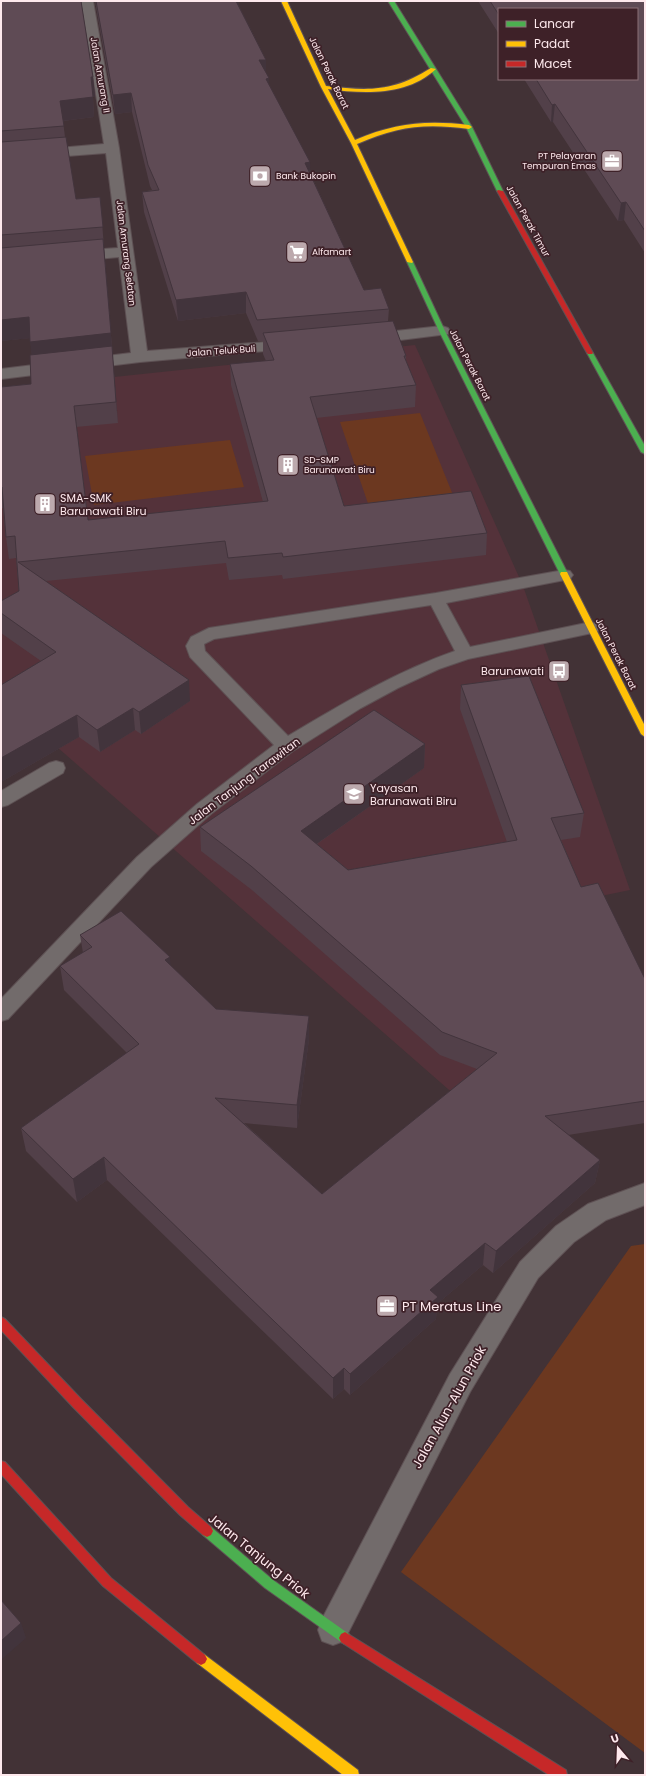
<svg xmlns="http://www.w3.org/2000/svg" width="646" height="1776" font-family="Poppins,sans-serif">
<rect width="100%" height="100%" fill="#423236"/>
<!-- built -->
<path fill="#54323a" d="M415,345L523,586L630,890L528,911L584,1050L456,1096L1,698V389Z"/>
<!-- green -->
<path fill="#6c3820" d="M420,413L457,505L372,515L340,422Z
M230,440L244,487L94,505L85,456Z
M645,1244V1753L401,1572L631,1246Z"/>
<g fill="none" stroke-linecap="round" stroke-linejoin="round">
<!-- lane casing -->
<g stroke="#5e5154" stroke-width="2">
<path id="lane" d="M564,570L570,571L573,575L570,579L446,603L470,647L591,622L597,624L600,628L597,632L468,659L439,669L398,688L361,708L293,751L211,814L151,867L8,1019L1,1021V999L137,857L197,804L274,745L190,657L186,646L191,637L209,628L436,593ZM431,605L455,651C395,672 342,704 288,736L205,651L204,644L214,639Z
M56,761L63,763L65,768L63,773L8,805L1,807V791L49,763Z"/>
</g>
<!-- street casing -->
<g stroke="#5e5154" stroke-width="2">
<path id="street" d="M81,1H93L119,148L147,351L292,340L298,342L300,345L298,348L140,362L1,379V369L131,353L119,257L74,261L69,259L66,256L69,253L74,251L118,248L106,153L1,161V153L104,144Z
M442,326L448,328L450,331L448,334L368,344L362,342L360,339L362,336L368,334Z
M645,1183V1205L606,1220L574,1242L538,1278L470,1392L344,1641L333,1645L322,1641L318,1630L322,1619L450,1374L520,1262L556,1226L588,1204Z"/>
</g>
<!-- fast casing -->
<g stroke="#5e5154" stroke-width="2">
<path id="fast" d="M388,1H394L472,127L503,191L502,192L497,191L466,127Z
M410,260L413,262L445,331L568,574L567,576H561L560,574L439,331L407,262Z
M590,351L593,353L645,446V454L641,452L587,353Z
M207,1525L211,1527L273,1580L349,1634L351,1638L349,1642L345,1644L341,1642L265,1588L203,1535L201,1531L203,1527Z"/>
</g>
<!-- slow casing -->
<g stroke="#5e5154" stroke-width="2">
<path id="slow" d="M281,1H287L326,86C369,91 393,92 431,68L436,69C407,96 364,94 328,89L355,140C395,123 426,120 469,125L472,127L469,129C425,123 398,126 357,144L413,262L412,263L407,262L351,143L321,87Z
M561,572H567L568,574L645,726V737L641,734L560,574Z
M201,1653L205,1655L358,1770L359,1775H343L197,1663L195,1659L197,1655Z"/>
</g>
<!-- jam casing -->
<g stroke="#5e5154" stroke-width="2">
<path id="jam" d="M498,190L503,191L593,353L592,354H588L587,353L497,191Z
M1,1317L5,1319L81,1399L188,1507L211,1527L213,1531L211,1535L207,1537L203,1535L180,1515L73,1407L1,1330Z
M1,1461L5,1462L111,1578L205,1655L207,1659L205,1663L201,1665L197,1663L103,1586L1,1474Z
M345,1632L566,1770L567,1775H549L341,1642L339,1638L341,1634Z"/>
</g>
<!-- lane -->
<use href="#lane" fill="#726b6b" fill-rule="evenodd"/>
<!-- street -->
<use href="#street" fill="#726b6b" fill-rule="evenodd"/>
<!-- fast -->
<use href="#fast" fill="#4caf50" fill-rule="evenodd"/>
<!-- slow -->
<use href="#slow" fill="#ffc107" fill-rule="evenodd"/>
<!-- jam -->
<use href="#jam" fill="#c62828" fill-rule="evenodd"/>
</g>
<!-- wall -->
<path fill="#524049" d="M1,1L93,77L95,96L93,97L94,117L63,121L65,137L76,199L100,197L118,423L76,427L88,520L263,502L231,385L230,364L266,361L263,354V341H258L246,313L178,321L144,212L142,192L152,190L150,186L132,112L115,114L95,1H239V6L266,60V73L269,84L364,290L389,309L388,321L406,356V361L416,385L415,407L316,418L344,506L487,533L486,555L283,579L282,575L229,580L226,563L46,581L190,701L141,734L135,730L100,752L79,737L1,782V685L41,661L1,633V601L19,591L16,558L9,559L6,537L3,508L1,509V387L31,384L32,355L30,338L1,341Z
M478,1H645V253L624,220L618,221L553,122H551L524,79H637L499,9V34Z
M461,685L584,813L580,837L561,840L581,887L645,979V1123L568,1135L600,1160L595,1183L493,1273L483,1265L437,1304L436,1319L350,1395L344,1389L333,1399L107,1180L77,1202L26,1151L21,1128L127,1053L64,990L60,966L83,953L80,935L170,965L216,1009L309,1016V1039L297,1128L244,1123L322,1194L477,1069L440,1055L252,890L201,851L200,827L425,744L424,768L317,844L348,870L507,842L460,709Z"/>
<!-- shaded-wall -->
<path fill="#42343c" d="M230,1H239V6L230,7Z
M259,60H266V79L269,78V98Z
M91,77H93L95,96L93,97L94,117L62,121L60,101Z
M131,93L132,112L115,114L113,95Z
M555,104L553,122H551L552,105Z
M310,162L311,183L305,163Z
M626,202L624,220L618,221L621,203Z
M103,239L105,260L118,423L116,402L33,364L30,342Z
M246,292V313L178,321L176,300Z
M29,317L32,338L1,341V320Z
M189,680L190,701L141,734L139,712Z
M133,708L135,730L100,752L97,730Z
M77,715L79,737L1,782V758Z
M425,744L424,768L301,855V831Z
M170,957L172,980L165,960Z
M309,1016V1039L297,1128V1105Z
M104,1157L107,1180L77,1202L73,1179Z
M600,1160L595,1183L493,1273L496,1251Z
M485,1243L483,1265L437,1304L436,1319L350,1395V1374L430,1290Z
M344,1368V1389L333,1399V1378Z
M21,1623L26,1638L1,1660V1641Z"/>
<!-- building -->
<path fill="#5f4b55" stroke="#42343c" d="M1,1H81L93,77H91L93,97L60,101L64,126L1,131Z
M96,1H236L266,60H259L269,78L266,79L310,162L305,163L364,290L381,288L389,309L257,320L246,292L176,300L142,192L159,190L148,165L131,93L113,95Z
M490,1H645V231L626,202L621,203L555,104L552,105L536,79H637V9H499V15Z
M66,137L76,199L100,197L103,227L1,235V142Z
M103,239L111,333L30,342L29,317L1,320V248Z
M393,321L406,356H404L416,385L310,397L344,506L471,491L487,533L283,557L282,553L228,558L225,541L18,562L189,680L139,712L133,708L97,730L77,715L1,758V685L56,652L1,613V601L19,591L15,536L6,537L2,487H1V387L31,384L30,355L112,346L116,402L74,406L88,520L268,501L230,364L274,360L263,333Z
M529,676L584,813L551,818L581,887L598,883L645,979V1101L545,1116L600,1160L496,1251L485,1243L430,1290L438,1297L350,1374L344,1368L333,1378L104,1157L73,1179L21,1128L139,1044L60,966L92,947L80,935L121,911L170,957L165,960L216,1009L309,1016L297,1105L215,1098L322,1194L497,1053L442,1032L251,866L200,827L374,710L425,744L301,831L348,870L517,840L461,685Z
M1,1600L21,1623L1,1641Z"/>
<!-- icons -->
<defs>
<g id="office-square" transform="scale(1.15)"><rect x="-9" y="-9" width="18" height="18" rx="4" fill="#bca9ad" stroke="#3e2128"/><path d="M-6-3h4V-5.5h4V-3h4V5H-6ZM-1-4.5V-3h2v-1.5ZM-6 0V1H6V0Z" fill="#fff"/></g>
<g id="bank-square" transform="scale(1.15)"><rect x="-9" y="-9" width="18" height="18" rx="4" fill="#bca9ad" stroke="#3e2128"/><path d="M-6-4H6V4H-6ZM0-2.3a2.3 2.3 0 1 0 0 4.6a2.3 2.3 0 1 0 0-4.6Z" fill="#fff"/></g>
<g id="supermarket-square" transform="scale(1.15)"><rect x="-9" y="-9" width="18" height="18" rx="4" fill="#bca9ad" stroke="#3e2128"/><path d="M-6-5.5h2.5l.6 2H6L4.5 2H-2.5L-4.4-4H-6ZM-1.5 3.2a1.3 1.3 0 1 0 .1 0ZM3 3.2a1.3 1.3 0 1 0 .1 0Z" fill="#fff"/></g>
<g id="building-square" transform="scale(1.15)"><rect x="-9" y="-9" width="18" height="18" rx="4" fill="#bca9ad" stroke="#3e2128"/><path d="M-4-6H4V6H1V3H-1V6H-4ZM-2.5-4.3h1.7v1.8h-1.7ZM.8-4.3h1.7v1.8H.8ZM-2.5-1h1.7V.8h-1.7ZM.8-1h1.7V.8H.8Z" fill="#fff"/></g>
<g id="bus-square" transform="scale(1.15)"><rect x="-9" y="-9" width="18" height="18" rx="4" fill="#bca9ad" stroke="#3e2128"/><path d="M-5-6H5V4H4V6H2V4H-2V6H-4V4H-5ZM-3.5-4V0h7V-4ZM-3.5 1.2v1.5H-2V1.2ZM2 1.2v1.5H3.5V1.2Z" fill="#fff"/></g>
<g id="school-square" transform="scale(1.15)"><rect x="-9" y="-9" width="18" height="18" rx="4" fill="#bca9ad" stroke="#3e2128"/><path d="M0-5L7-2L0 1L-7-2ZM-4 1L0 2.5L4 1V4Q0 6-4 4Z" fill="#fff"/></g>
</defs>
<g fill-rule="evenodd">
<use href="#office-square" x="612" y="161"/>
<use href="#bank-square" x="260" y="176"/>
<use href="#supermarket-square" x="297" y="252"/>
<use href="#building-square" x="288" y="465"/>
<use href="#building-square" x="45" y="504"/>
<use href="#bus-square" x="559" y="671"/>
<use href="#school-square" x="354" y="794"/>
<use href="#office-square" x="387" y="1306"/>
</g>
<g text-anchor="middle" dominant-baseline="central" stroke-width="3.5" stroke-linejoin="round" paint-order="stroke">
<!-- far-street labels -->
<g font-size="9" fill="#fee9ed" stroke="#3e2128">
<text transform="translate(329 73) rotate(64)">Jalan Perak Barat</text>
<text transform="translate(100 75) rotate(80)">Jalan Amurang II</text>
<text transform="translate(528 221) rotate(61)">Jalan Perak Timur</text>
<text transform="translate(126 253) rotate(83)">Jalan Amurang Selatan</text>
<text transform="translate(221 351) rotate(-4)">Jalan Teluk Buli</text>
<text transform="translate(470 365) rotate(63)">Jalan Perak Barat</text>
<text transform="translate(616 654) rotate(63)">Jalan Perak Barat</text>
</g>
<!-- far-poi labels -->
<g font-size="9" fill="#fee9ed" stroke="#3e2128" text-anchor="start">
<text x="596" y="156" text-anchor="end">PT Pelayaran<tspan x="596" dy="10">Tempuran Emas</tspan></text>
<text x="276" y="176">Bank Bukopin</text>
<text x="312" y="252">Alfamart</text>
<text x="304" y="460">SD-SMP<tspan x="304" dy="10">Barunawati Biru</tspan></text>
</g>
<!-- poi labels -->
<g font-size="11" fill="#fee9ed" stroke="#3e2128" text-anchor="start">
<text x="60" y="498">SMA-SMK<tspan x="60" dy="13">Barunawati Biru</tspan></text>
<text x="544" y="671" text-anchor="end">Barunawati</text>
<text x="370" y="788">Yayasan<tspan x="370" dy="13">Barunawati Biru</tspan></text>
</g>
<!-- street labels -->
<g font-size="11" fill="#fee9ed" stroke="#3e2128">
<text transform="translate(244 781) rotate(-37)">Jalan Tanjung Tarawitan</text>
</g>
<!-- near-poi labels -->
<g font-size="13" fill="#fee9ed" stroke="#3e2128" text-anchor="start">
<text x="402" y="1306">PT Meratus Line</text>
</g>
<!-- near-street labels -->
<g font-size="13" fill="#fee9ed" stroke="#3e2128">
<text transform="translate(449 1407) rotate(-61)">Jalan Alun-Alun Priok</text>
<text transform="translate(259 1556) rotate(39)">Jalan Tanjung Priok</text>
</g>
</g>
<!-- border -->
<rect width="646" height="1776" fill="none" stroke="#fee9ed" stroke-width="4"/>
<!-- legend -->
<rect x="498" y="8" width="140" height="72" fill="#3e2128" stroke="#8b7177"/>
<rect x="506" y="21" width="20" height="6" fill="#4caf50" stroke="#8b7177"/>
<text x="534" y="28" font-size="12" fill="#fee9ed">Lancar</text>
<rect x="506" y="41" width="20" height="6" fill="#ffc107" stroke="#8b7177"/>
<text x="534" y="48" font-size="12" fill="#fee9ed">Padat</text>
<rect x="506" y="61" width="20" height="6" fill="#c62828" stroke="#8b7177"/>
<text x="534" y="68" font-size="12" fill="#fee9ed">Macet</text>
<!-- north arrow -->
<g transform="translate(618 1748) rotate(341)" stroke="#3e2128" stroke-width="3" paint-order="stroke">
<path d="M0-3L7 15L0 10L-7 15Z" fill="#fee9ed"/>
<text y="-6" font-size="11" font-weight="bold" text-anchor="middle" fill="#fee9ed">U</text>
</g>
</svg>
